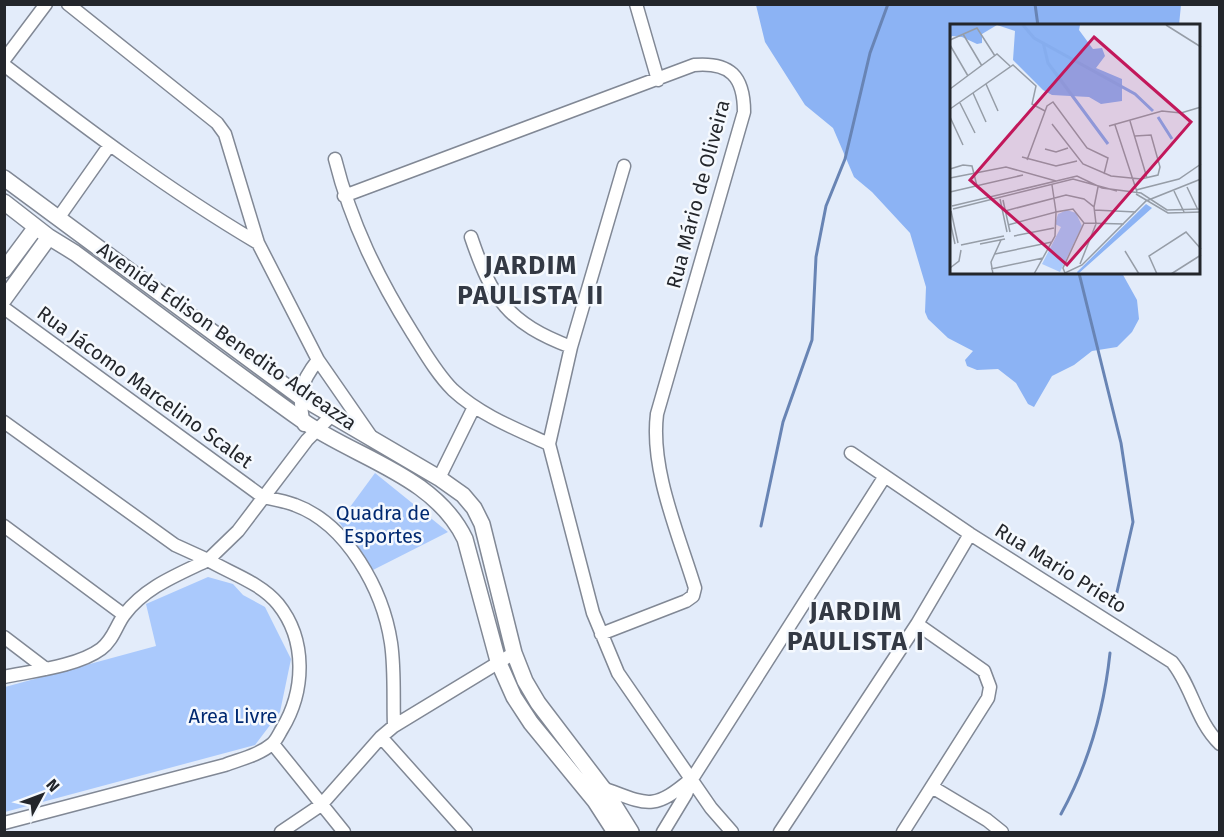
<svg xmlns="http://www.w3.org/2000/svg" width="1224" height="837" font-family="'Fira Sans',sans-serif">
<rect width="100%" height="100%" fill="#e3ecfa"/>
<!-- green -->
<path fill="#aac9fc" d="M375,473L448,532L373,570L339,522Z
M208,577L233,584L243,595L265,607L291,659L280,712L255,745L5,812V687L156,646L146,604Z"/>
<!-- forest -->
<path fill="#8cb3f4" d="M756,5H1181L1179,25L951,26V273H1122L1137,300L1139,319L1132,332L1117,347L1092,351L1074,365L1052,376L1034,407L1028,404L1016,383L998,369L977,370L967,366L965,360L973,351L948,338L928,319L925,312L926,287L910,233L872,192L854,177L833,128L805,105L765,42Z"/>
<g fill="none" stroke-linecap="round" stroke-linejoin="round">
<!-- stream -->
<path stroke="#6884b4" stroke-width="3" d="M1035,4L1038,26
M1079,273L1121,443L1133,522L1114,605
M761,526L783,422L812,340L816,257L826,206L845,159L870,53L888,4
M1061,814C1088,765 1104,709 1110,653"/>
<!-- minor casing -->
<g stroke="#818895" stroke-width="15">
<path id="minor" d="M68,4L217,123L225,134L258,243L318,360L370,435
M636,4L658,80
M4,60L46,4
M4,65C86,128 168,190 258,243
M335,159C351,223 378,278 413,334C425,353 437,374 453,390C480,415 516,429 549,444
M624,166L571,347L549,444L593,613L618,673L711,808L732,832
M344,196L694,65C730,62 744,76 744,112L657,414C650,470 679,535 695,588L693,596L686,601L601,634
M59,217L109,146
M471,237C492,299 508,323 571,347
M4,308L263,497C273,499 285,501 295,505C347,524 383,590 391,643C395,670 393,699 394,726L381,737L321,805L281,832
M4,422L175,545L208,560L238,531L307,440L330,417
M304,425C298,395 299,384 318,360
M851,453L970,534L1172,662C1192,686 1196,721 1220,744
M439,478L474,407
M4,526L124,615
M4,637L46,669
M4,677C33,671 78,666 101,649C113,640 116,626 124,615C145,587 177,575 208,560C230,573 261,583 278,604C307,640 305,691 282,729C279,734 276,741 272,744C259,755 241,759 225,765L4,823
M394,726L514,653
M381,737L466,832
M273,744L344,832
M932,787L987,820L1002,832
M603,788C648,805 653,811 691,779
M663,832L686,794L692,779L885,476
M780,832L917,624L970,534
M903,832L988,698L990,687L984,671L917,624"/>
</g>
<!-- tertiary casing -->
<g stroke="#818895" stroke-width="18">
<path id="tertiary" d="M4,178L299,396L439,478L463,495L474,508L482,524L514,653L525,681L538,703L608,795L631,832
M4,202L49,237L75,253C151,309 226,366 303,421C356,458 435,476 465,539L498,661L514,697L531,723L595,801L615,832
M4,270L36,227
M4,299L49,237"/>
</g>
<!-- minor -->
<use href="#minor" stroke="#fff" stroke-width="12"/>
<!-- tertiary -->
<use href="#tertiary" stroke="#fff" stroke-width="15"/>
</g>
<g text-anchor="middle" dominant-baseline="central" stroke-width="5" stroke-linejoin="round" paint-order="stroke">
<!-- street labels -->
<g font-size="20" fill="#23262b" stroke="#f5f9fe">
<text transform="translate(698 194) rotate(-75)">Rua Mário de Oliveira</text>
<text transform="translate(227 336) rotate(35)">Avenida Edison Benedito Adreazza</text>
<text transform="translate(145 387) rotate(36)">Rua Jácomo Marcelino Scalet</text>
<text transform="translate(1061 568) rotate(32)">Rua Mario Prieto</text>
</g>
<!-- park labels -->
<g font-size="20" fill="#002971" stroke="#f5f9fe">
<text x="383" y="513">Quadra de<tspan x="383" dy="23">Esportes</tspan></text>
<text x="233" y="716">Area Livre</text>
</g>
<!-- district labels -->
<g font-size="26" font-weight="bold" letter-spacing="1.5" fill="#333944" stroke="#f5f9fe">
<text x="531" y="265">JARDIM<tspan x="531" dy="30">PAULISTA II</tspan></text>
<text x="856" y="611">JARDIM<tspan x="856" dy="30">PAULISTA I</tspan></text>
</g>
</g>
<!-- overview -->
<g transform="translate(950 24)">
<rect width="250" height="250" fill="#e3ecfa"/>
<path d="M117,186L126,189L132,202L110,248L92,240L111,203L105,200L108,190Z" fill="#aac9fc"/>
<path d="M0,1H47L32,10V19L27,20L12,13L2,12L0,16ZM47,1H130L129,6L143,25L152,24L155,32L146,44L172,55V77L151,80L139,73L102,71L93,66L63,36L65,7ZM196,180L202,184L128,250L127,248Z" fill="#8cb3f4"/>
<path fill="none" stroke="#86adee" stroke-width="3" d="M73,1L84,14L185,70L203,87M93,18L98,39L158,120M208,93L222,115"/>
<path fill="none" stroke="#969da7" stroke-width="1.5" d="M216,1L251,23M13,10L32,42M0,16L27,4L45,32M0,21L18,52M36,60L48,87M0,65L47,30L60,42M23,69L36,98M10,79L25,109M0,85L63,41L86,62L82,80L95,87M0,93L13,121M180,97L197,154M102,100L133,140L161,152L191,155L208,151L210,143L201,111L185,112M165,101L187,168M159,102L212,87L231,89L251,83M95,125L106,128L118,124M72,133L106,142L127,137M77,136L97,82L103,78L137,124L158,134L154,150M0,145L13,141L22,142L27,162M0,154L56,143L106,157M237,163L248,186M186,166L229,155L251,140M224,167L234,188M0,168L73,151M186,170L218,189L251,188M50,175L57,208M53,176L60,208M2,182L127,152L152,164L191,169L217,186L251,185M144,183L148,163M3,185L123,155L167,167M144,186L186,188M1,187L8,219M55,187L116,171L134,175L144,183L146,200L130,240M0,197L5,220M134,199L113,244L115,249L132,241L196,177L251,155M134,199L174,200M58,201L106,188L102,161M64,212L104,204M30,220L55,215M11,221L54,212M175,227L189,250M45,230L102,218M0,244L9,237L11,226M41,245L93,234M43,250L41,238L51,216M84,250L105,212L106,188L123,185L134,199M207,250L199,232L236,208L251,225M221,250L251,231"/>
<path fill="#c2185b" fill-opacity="0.15" stroke="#c2185b" stroke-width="3" d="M144,13L241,98L117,241L20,156Z"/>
<rect width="250" height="250" fill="none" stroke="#23262b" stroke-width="3"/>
</g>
<!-- border -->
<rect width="1224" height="837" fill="none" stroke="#23262b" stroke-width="12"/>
<!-- north arrow -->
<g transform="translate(42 795) rotate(49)" stroke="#f5f9fe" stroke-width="4.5" paint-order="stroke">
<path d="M0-4.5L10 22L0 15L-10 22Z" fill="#23262b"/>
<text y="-9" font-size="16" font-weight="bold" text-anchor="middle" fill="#23262b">N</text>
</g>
</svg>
